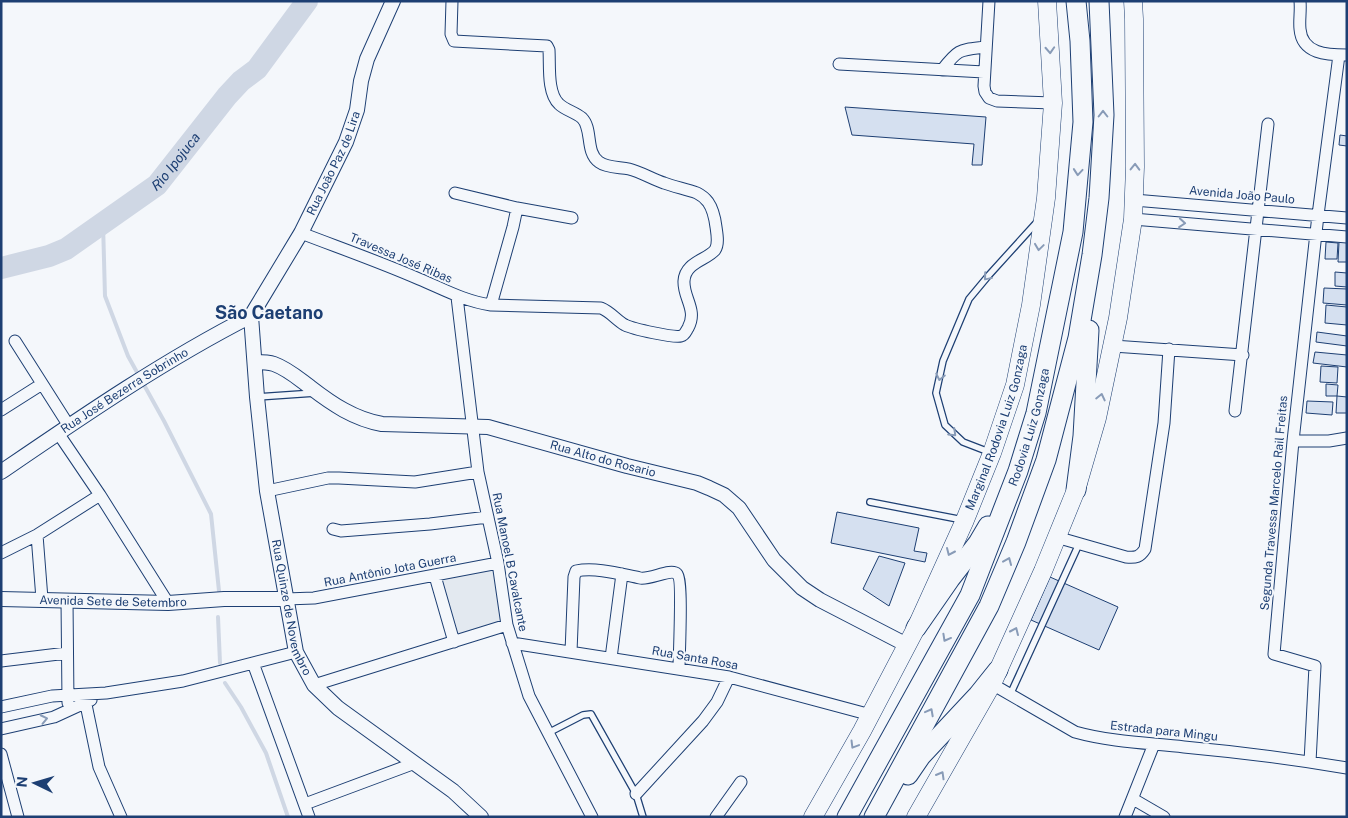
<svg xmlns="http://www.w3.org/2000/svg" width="1348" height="818" font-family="'Public Sans',sans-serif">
<rect width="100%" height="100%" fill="#f4f7fb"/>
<!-- green -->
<path fill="#e3e9f0" stroke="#687fa3" d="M495,567L505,623L458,637L440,577Z"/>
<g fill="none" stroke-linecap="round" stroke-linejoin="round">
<!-- stream -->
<path stroke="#cfd7e4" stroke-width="4" d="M103,223L105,296L128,356L164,421L211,514L219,591
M218,617L220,663
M225,683L241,707L266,753L288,817"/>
<!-- river -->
<path stroke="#cfd7e4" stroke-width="22" id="s1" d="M1,268L49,256L66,249L157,185L227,96L241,81L257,69L307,1"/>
</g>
<!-- building -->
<path fill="#d5e0f0" stroke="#1d3f73" d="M845,107L986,117L982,165H972L974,144L852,135Z
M1340,135L1347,136V146L1339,145Z
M1326,242L1338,243L1337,259H1325Z
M1339,242H1347V262H1338Z
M1335,272L1347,273V287L1335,286Z
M1324,288L1347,289V305L1323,303Z
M1326,305L1347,307V325L1325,323Z
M1317,332L1347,336V346L1316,342Z
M1315,352L1347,355V367L1313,363Z
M1321,366L1338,367L1337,383L1320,382Z
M1326,384L1338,385L1337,396H1326Z
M1337,396L1347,397V413H1336Z
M1307,401L1333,402L1332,415L1306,413Z
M837,512L919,528L914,551L927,553L925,562L831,543Z
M879,556L905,563L889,606L863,589Z
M1050,577L1118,607L1099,650L1031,620Z"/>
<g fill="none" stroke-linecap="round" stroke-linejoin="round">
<!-- service casing -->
<g stroke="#1d3f73" stroke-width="8">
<path id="service" d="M257,397L315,393
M989,452L963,442L945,425L936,393L943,361L969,299L989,275L1037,222
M870,502L963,520
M1010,695L1079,544
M548,733L583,715L591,714L636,794L643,817"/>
</g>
<!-- minor casing -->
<g stroke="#1d3f73" stroke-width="13">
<path id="minor" d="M989,1L984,86L985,92L989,98L997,101L1053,103
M1300,1C1301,11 1299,20 1300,29C1302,54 1327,55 1347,55
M839,64L984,72
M942,70C959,48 960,50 986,47
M455,193L517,208L572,218
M1134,200L1347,218
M1133,219L1347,237
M301,233C340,248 380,262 419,279C443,289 464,301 491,305L601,308C611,312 616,320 625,325C633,329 674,338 681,336C685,335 686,331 688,328C698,310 683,298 684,281C685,262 707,260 715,250C719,244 717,234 716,227C715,219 713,209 708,202C705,198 701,195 697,193C686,189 675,187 664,183C652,179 641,172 629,169C620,167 607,168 599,162C585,152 593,129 582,118C575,112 565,110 559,104C547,93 550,65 549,50L547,46L454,41L451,34L452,1
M457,297L478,472L498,563L507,625L529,696L592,817
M491,305L513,227L517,208
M15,341L69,426
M1113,346L1243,355
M1,410L42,384
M1235,411L1268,124
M58,433L100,495L168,603
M1293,441H1329L1347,438
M267,491L328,478H339L415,482L478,472
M333,529L341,531L430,524L488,517
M37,535L42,599
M1056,537L1126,557C1136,558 1140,557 1145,549L1164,423L1169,349
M1,553L37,535L100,495
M435,576L454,642
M286,599L314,598L498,563
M67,600L68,703
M512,643L729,677L871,715
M571,652L574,577L576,571C596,567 620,574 640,578C650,580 671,568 677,574C683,579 679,657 679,669
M611,658L622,574
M1,661L67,653
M253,663L309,817
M992,684L1075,732C1111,742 1148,743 1184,747C1239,752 1293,759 1347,768
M314,685L507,625
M84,695L99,767L121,817
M1,707L52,696L106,693L183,681L296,652
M1,729L54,717L91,700
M1,754L18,817
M1310,762L1315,666L1274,654L1293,441L1318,215L1339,55
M636,794L703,721L717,702L729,677
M1133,799L1164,817
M305,804L415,763
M716,817L741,782
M1125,817L1154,744"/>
</g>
<!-- tertiary casing -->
<g stroke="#1d3f73" stroke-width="16">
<g id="tertiary">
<path id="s2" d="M251,316L257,397L267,491L296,652L314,685L338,708L453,791L481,817"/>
<path id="s3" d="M251,316L301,233L346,142L357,110L361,81L367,59L393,1"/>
<path id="s4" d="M255,362C261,362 268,362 274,364C288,369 299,379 310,387C332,404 354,419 382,424L488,427L627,466L697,483L709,488L724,495L739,508L774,560L802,588L820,600L907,645"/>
<path id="s5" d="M1,472C83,416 163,361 251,316"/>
<path id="s6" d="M1,599L168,603L224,599H286"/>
</g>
</g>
<!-- primary casing -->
<g stroke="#1d3f73" stroke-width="19">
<g id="primary">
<path id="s7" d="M813,817L862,731L916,628L965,520L992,453L1015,385L1031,305L1046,198L1053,103L1047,1"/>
<path d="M916,817L992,684L1043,571L1076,490L1097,418L1118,318L1133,219L1135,167L1134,19L1133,1"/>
</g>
</g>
<!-- trunk casing -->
<g stroke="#1d3f73" stroke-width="21">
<g id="trunk">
<path d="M1076,490L1083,436L1089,330"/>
<path d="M916,628L950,579L978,543L988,526"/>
<path d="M908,775L921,756L978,695L998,670"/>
<path id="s8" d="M847,817L970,595L1018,471L1036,413L1073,232L1083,122L1080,41L1076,1"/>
<path d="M874,817L989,606L1016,542L1046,460L1078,338L1092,255L1099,198L1104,115L1099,1"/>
</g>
</g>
<!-- service -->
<use href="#service" stroke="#f4f7fb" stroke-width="5.5"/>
<!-- minor -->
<use href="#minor" stroke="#f4f7fb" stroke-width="11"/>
<!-- tertiary -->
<use href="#tertiary" stroke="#f4f7fb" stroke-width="14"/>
<!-- primary -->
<use href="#primary" stroke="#f4f7fb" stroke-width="18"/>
<!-- trunk -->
<use href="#trunk" stroke="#f4f7fb" stroke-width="19"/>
</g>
<!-- one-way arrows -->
<defs><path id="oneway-chevron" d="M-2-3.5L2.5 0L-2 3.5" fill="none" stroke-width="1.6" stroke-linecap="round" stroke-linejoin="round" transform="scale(1.25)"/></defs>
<g stroke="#889bb7">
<use href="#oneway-chevron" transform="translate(1050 50) rotate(87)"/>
<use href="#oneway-chevron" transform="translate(1103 114) rotate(-90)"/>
<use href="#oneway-chevron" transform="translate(1135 167) rotate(-89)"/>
<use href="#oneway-chevron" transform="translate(1078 172) rotate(95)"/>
<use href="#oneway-chevron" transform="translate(1182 223) rotate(5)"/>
<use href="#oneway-chevron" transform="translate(1039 247) rotate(98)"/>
<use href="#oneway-chevron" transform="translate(987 277) rotate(130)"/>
<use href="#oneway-chevron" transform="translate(940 377) rotate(102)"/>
<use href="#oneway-chevron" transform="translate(1101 397) rotate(-77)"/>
<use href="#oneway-chevron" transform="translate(953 433) rotate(44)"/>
<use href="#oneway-chevron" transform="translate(950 552) rotate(114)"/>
<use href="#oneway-chevron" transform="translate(1008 561) rotate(-67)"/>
<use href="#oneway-chevron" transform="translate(1015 631) rotate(-66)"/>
<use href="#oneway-chevron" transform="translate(946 638) rotate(119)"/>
<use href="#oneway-chevron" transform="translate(930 712) rotate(-62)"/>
<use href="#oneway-chevron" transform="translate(44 719) rotate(-12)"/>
<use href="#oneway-chevron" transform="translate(854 745) rotate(121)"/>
<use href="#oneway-chevron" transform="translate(941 775) rotate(-60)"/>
</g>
<g text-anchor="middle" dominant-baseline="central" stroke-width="4" stroke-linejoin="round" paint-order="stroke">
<!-- street labels -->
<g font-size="12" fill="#1d3f73" stroke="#f4f7fb">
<text stroke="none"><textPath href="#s3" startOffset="174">Rua João Paz de Lira</textPath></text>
<text transform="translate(1242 195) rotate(5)">Avenida João Paulo</text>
<text transform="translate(401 258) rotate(23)">Travessa José Ribas</text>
<text stroke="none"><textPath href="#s5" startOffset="148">Rua José Bezerra Sobrinho</textPath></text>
<text stroke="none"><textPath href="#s7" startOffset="432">Marginal Rodovia Luiz Gonzaga</textPath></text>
<text stroke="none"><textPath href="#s8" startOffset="432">Rodovia Luiz Gonzaga</textPath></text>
<text stroke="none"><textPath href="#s4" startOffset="369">Rua Alto do Rosario</textPath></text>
<text transform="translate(1274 503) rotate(-85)">Segunda Travessa Marcelo Rail Freitas</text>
<text transform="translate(510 562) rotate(79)">Rua Manoel B Cavalcante</text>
<text transform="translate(390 570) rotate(-11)">Rua Antônio Jota Guerra</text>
<text stroke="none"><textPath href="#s6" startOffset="112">Avenida Sete de Setembro</textPath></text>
<text stroke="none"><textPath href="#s2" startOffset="295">Rua Quinze de Novembro</textPath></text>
<text transform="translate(695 658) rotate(10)">Rua Santa Rosa</text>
<text transform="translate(1164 731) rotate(6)">Estrada para Mingu</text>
</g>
<!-- water labels -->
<g font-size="14" font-style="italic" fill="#1d3f73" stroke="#f4f7fb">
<text stroke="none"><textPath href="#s1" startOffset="209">Rio Ipojuca</textPath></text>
</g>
<!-- district labels -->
<g font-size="18" font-weight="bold" fill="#1d3f73" stroke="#f4f7fb">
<text x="269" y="312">São Caetano</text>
</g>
</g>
<!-- border -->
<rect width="1348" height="818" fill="none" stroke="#1d3f73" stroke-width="5"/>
<!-- north arrow -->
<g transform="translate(35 783) rotate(275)" stroke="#f4f7fb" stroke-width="4" paint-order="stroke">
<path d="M0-4L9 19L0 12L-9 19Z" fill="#1d3f73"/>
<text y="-8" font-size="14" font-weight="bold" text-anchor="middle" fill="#1d3f73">N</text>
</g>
</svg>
